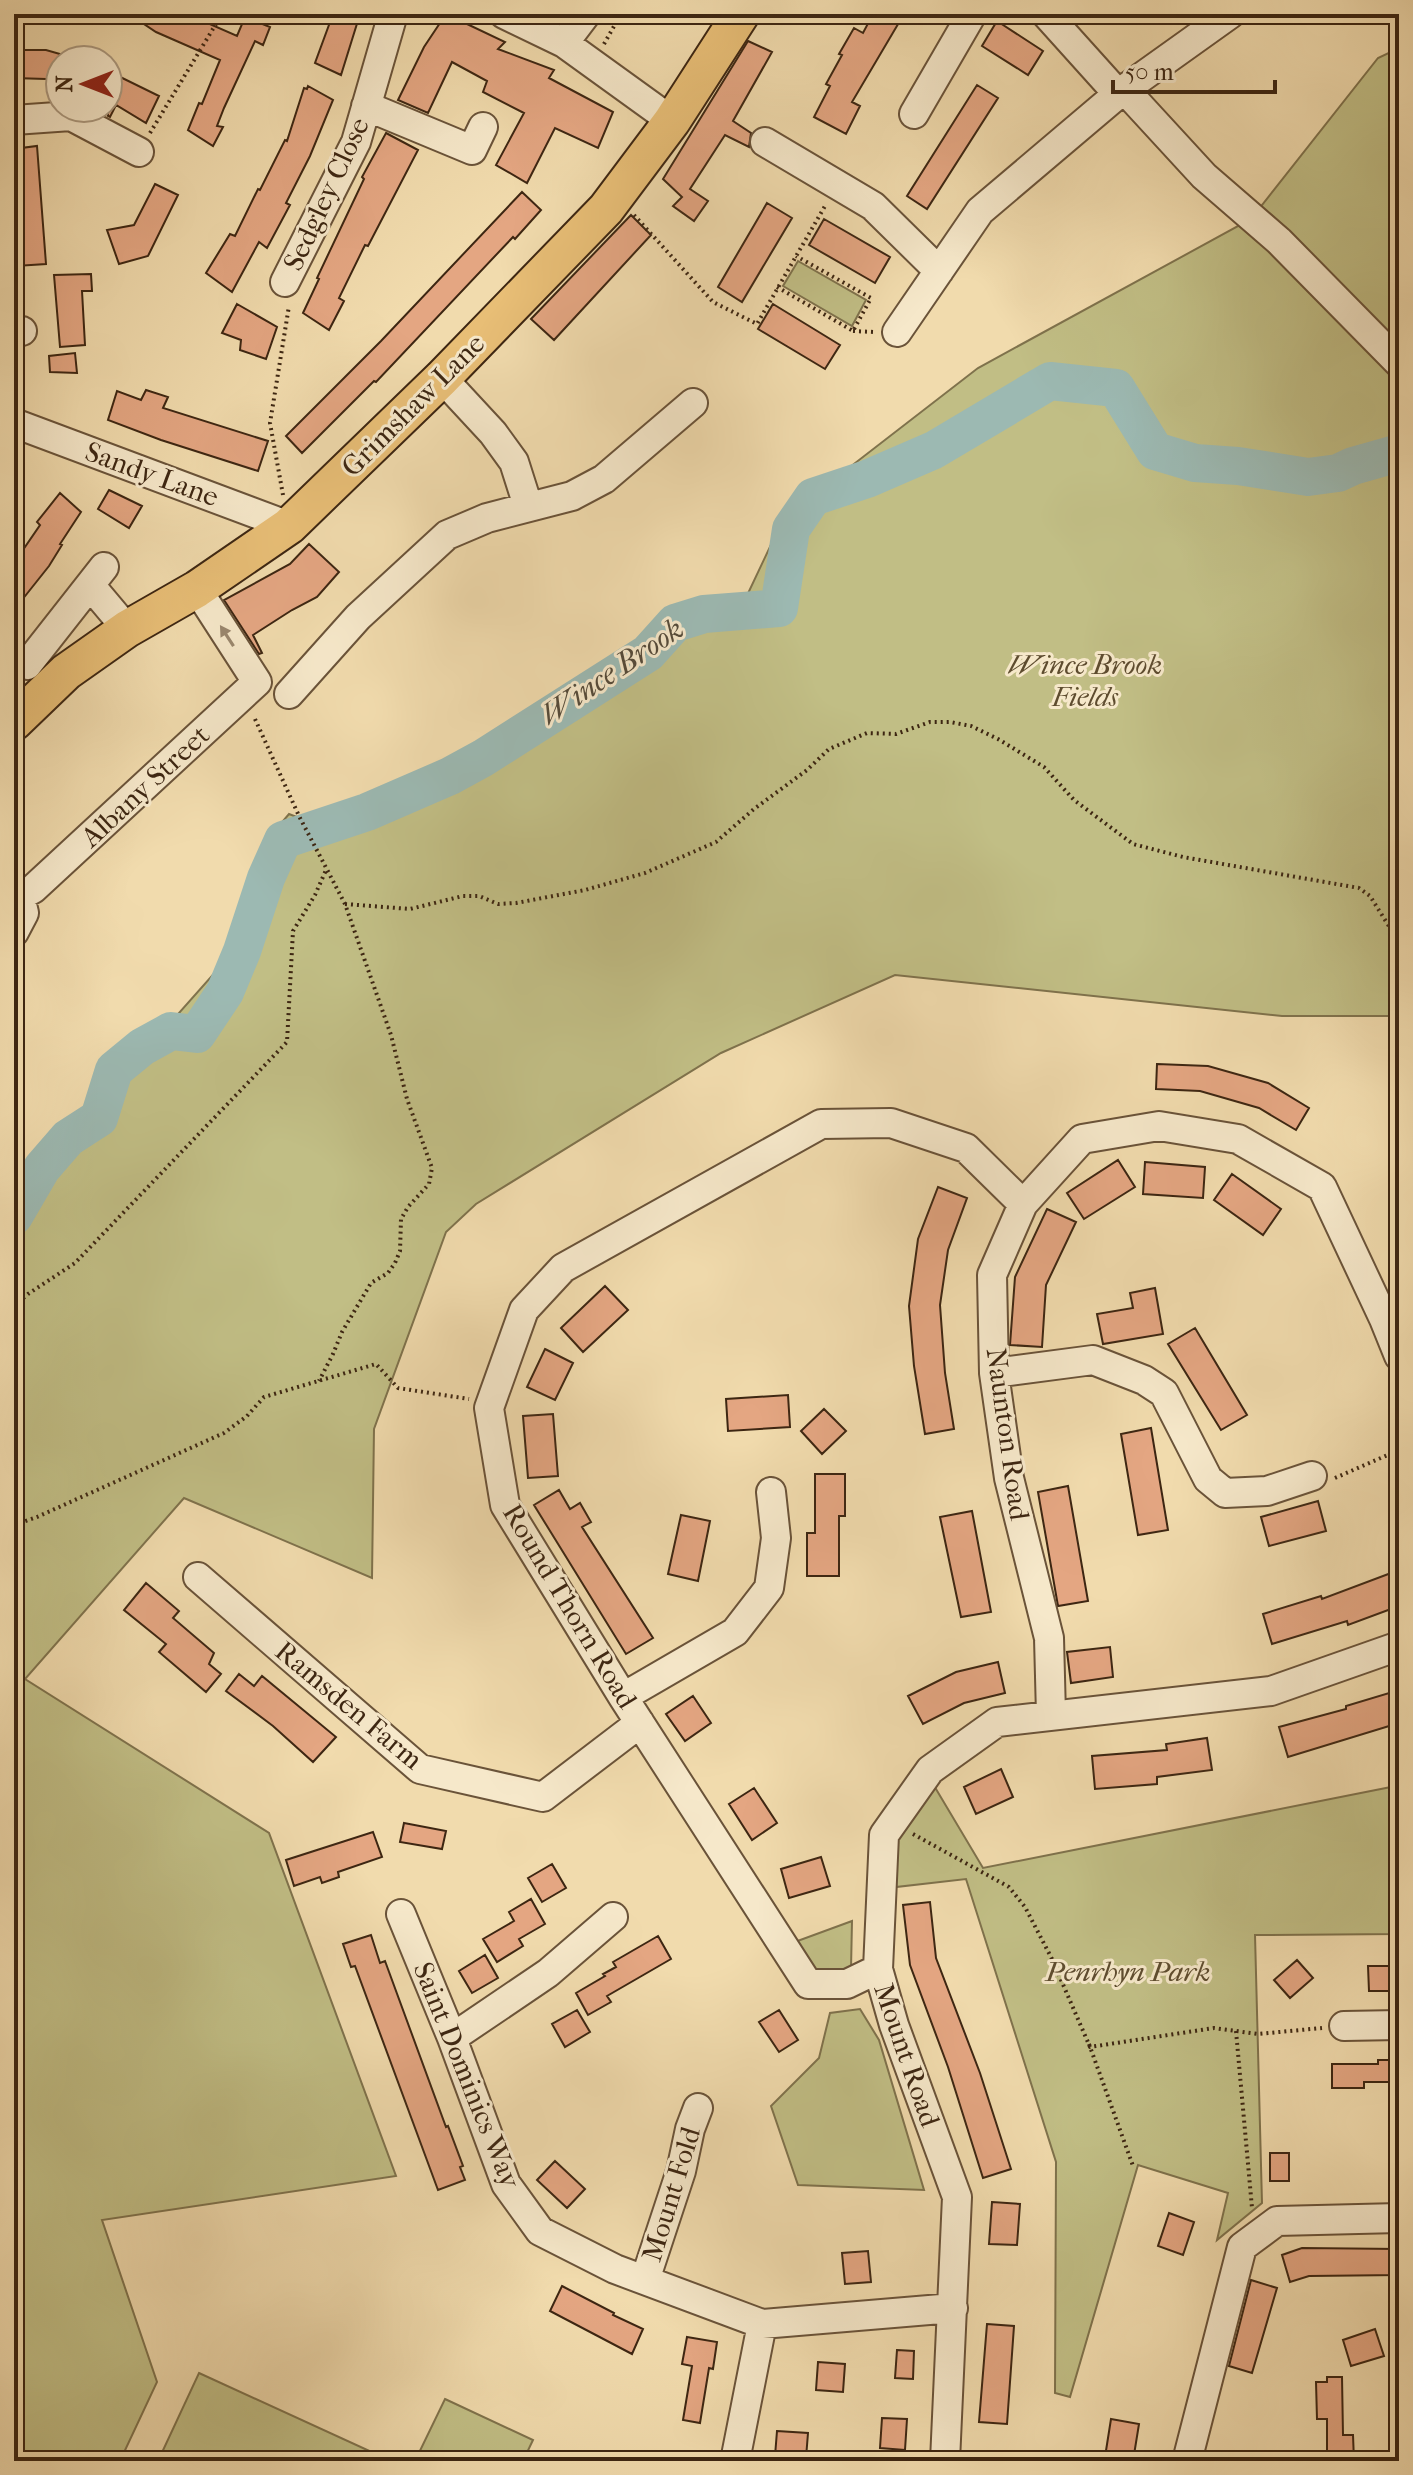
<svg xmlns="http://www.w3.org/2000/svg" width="1413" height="2475" font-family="'IM FELL French Canon',serif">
<rect width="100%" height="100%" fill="#f1dbad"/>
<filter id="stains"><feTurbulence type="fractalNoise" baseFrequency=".0025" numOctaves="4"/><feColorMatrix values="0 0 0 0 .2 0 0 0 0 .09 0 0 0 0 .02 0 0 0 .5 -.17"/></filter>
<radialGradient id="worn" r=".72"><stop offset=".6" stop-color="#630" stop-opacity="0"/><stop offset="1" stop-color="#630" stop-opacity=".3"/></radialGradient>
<!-- green -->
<path fill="#c1be85" stroke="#7f724c" stroke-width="2" d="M1399,48V1016H1282L895,975L721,1053L476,1204L446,1232L374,1429L372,1578L184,1498L25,1679L269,1833L396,2176L102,2220L157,2382L120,2461H14V1204C37,1163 53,1137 95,1114L110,1065L139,1038L171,1022L219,968L272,834L289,814L307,821L419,778L501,736L588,685L650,635L676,610L743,604L793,498L841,474L978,368L1251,219L1378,58Z
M798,261L866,300L852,326L783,286Z
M933,1784L983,1868L1396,1786L1398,1934L1255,1935L1262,2203L1217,2240L1228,2193L1138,2165L1070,2397L1055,2393L1056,2162L966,1879L887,1888L889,1838Z
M852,1921L851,1969L834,1979L814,1974L792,1943Z
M860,2009L879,2040L924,2190L798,2185L771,2106L819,2058L830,2013Z
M199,2373L387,2459L386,2461H158Z
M445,2399L533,2440L523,2461H415Z"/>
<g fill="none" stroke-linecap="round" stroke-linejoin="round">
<!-- river -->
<path stroke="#9cb9b2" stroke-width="38" d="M14,1216L42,1168L68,1138L99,1118L114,1070L142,1047L171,1031L197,1034L225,992L242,951L266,878L283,840L367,812L450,776L483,758L648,653L675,623L704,614L779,608L791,529L813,497L867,479L934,450L1050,381L1116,388L1155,451L1195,463L1238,466L1308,477L1338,473L1353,466L1399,453"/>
</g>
<!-- building -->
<path fill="#e4a682" stroke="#3d2612" stroke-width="2" d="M129,14H187L237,36L245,17L270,27L263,45L255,41L224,108L217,126L223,127L213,146L188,130L199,103L202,104L220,60L156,32Z
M333,14H360L341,75L315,63Z
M446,14L505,42L498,49L554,70L549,78L613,112L598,148L555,128L527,183L496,165L524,113L483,92L487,81L452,62L428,113L398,100L424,47Z
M873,14H904L852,102L860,106L846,134L814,117L830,86L826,84L842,55L839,54L854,28L863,33Z
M997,21L1043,51L1028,75L982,46Z
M748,41L772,52L733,121L751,133L749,147L725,135L690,189L708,201L694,221L673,206L682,197L663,179Z
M14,50H46L60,54V84L46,79L14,78Z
M108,71L159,96L146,123L116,105L110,117L108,116Z
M977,85L998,98L927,209L907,196Z
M308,86L333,100L310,156L286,203L290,205L267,248L259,242L232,292L206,273L230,234L235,236L258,189L260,190L285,140L287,141L304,88L307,89Z
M386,133L418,150L368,246L365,245L339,298L344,301L329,330L303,313L319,279L317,278L364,179L362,177Z
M37,146L46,264L16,266L14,149Z
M155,184L178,195L148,256L119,264L107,230L134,225Z
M522,192L541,210L515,239L513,237L376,382L374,381L302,453L286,436L381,341Z
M767,203L792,218L742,302L718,287Z
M631,215L651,235L554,340L531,319Z
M824,219L890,257L875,283L809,245Z
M91,274L92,291H82L85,345L60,347L54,275Z
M237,304L277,327L266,359L240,350L241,340L222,333Z
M773,304L840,345L825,369L758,329Z
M75,353L77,373L50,372L49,356Z
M146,390L168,397L163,408L268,441L258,471L161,440L108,420L117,391L141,400Z
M109,490L142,506L129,528L98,509Z
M60,493L81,512L60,544L62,545L49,566L14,610V563L40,525L37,522Z
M309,544L339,572L317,597L292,610L253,635L262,653L259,654L224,600L290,564Z
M1157,1064L1208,1066L1268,1083L1309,1108L1296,1130L1259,1108L1200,1091L1156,1089Z
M1118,1160L1135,1187L1084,1219L1067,1193Z
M1145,1162L1205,1167L1203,1198L1143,1194Z
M1232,1174L1281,1209L1263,1235L1214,1200Z
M938,1187L967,1198L948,1250L940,1305L945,1373L954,1429L925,1434L914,1366L909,1306L918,1239Z
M1047,1209L1076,1222L1046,1285L1042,1347L1010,1345L1015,1277Z
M605,1286L628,1310L583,1352L561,1328Z
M1155,1288L1163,1334L1103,1344L1097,1314L1133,1308L1130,1293Z
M1195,1328L1247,1415L1221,1430L1168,1344Z
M545,1349L573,1363L555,1400L527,1387Z
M788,1395L790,1427L728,1431L726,1399Z
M824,1409L846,1431L822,1454L801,1431Z
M553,1414L558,1476L528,1478L523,1416Z
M1151,1428L1168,1530L1138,1535L1121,1434Z
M815,1474H845V1516H839V1576H807V1533H815Z
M1068,1486L1088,1601L1058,1606L1038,1492Z
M559,1490L570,1509L580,1503L591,1522L582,1527L653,1638L626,1654L534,1505Z
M1318,1501L1326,1531L1269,1546L1261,1517Z
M972,1511L991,1612L961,1617L940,1517Z
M681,1515L710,1521L698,1581L668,1574Z
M1399,1570V1606L1348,1625L1347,1621L1272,1644L1263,1614L1321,1596L1322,1599Z
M146,1583L179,1611L173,1618L214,1653L209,1664L221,1674L206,1692L159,1652L166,1644L124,1610Z
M1110,1647L1113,1677L1071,1683L1067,1652Z
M998,1662L1005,1693L964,1703L923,1724L908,1696L956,1672Z
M239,1674L254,1686L262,1676L336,1737L313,1762L273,1726L226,1691Z
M1399,1690V1723L1288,1757L1279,1727L1346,1709V1706Z
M693,1696L711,1723L685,1741L666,1714Z
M1207,1738L1212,1770L1157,1777V1784L1095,1789L1092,1756L1167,1750L1166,1744Z
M1001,1769L1013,1797L976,1814L964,1787Z
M754,1788L777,1823L752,1840L729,1804Z
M404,1823L446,1831L442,1849L400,1842Z
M373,1832L382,1857L338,1872L339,1877L322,1883L320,1877L294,1886L286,1860Z
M821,1857L830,1886L789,1898L781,1869Z
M552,1864L566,1888L542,1902L528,1878Z
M531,1899L545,1924L519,1939L523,1946L497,1962L483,1939L514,1921L509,1912Z
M930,1902L936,1958L980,2073L1011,2169L983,2178L948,2067L910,1965L903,1905Z
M371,1935L380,1963L385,1961L446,2127L448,2126L463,2166L460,2167L465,2180L438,2190L355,1966L351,1967L343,1944Z
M658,1936L671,1959L607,1996L611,2002L588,2015L576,1993L605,1976L603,1974L616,1967L613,1962Z
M485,1955L498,1978L472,1993L459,1971Z
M1297,1960L1313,1978L1290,1998L1274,1980Z
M1368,1966H1399V1991H1369Z
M577,2010L590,2032L565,2047L552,2024Z
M779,2010L798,2040L779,2052L759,2022Z
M1378,2060H1399V2082H1364V2088H1332V2064H1378Z
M1270,2153H1289V2181H1270Z
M555,2161L585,2189L567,2208L537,2180Z
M992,2202L1020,2204L1017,2245L989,2244Z
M1169,2213L1194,2222L1183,2255L1158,2246Z
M1302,2248L1399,2249V2275L1309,2276L1290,2282L1282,2255Z
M868,2251L871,2282L845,2284L842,2253Z
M1251,2280L1277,2288L1252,2373L1229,2366Z
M562,2286L614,2313L613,2315L643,2329L632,2354L550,2311Z
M987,2324L1014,2326L1007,2424L979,2422Z
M1375,2329L1384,2356L1351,2366L1343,2340Z
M687,2337L717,2342L713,2369L709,2368L700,2423L683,2420L692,2366L682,2364Z
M897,2350L914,2351L913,2379L895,2378Z
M818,2362L845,2364L843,2392L816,2390Z
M1327,2377H1342L1343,2435H1353L1354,2461H1327V2419H1317L1316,2382H1327Z
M882,2418L907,2419L905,2450L880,2448Z
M1111,2419L1139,2424L1133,2461L1105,2457Z
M777,2431L808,2433L806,2458L775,2456Z"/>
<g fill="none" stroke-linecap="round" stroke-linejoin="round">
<!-- minor casing -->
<g stroke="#6a5339" stroke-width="32">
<path id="minor" d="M504,14L564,43L672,121
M1046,14L1118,94
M564,43L586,14
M1124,89L1204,176L1279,241L1399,363
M366,106L472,150L483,127
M914,114L972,14
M14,120L71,116L139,152
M765,142L873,206L939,271
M285,282L356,142L393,14
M14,332L22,331
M897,332L980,211L1118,94L1230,14
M442,378L493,433L514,462L528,506
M14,423L289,526
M90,585L127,629
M27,665L104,567
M289,694L358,617L447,535L487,518L572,496L604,479L693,403
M14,896H20L33,889L257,682L197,589
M14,932L24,913L20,896
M994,1373L1093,1360L1144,1380L1164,1393L1208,1479L1225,1493L1267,1491L1312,1476
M198,1577L420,1769L543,1797L640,1723
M623,1697L735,1632L769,1588L776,1538L771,1492
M1051,1715L1049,1638L1009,1478L994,1373L992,1275L1023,1204L1082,1139L1159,1126L1238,1139L1322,1187L1384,1319L1399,1356
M401,1914L452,2038L506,2184L540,2231L615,2269L762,2324L953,2308
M878,1969L847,1984H808L623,1697L505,1505L489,1408L524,1310L563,1268L821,1124L891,1123L966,1148L1023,1204
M1344,2026L1399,2025
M452,2038L548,1973L613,1917
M645,2280L681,2171L690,2129L698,2108
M735,2461L762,2324
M945,2461L957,2197L894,2025L878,1969L884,1835L930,1770L997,1722L1271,1691L1399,1646
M1187,2461L1242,2247L1277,2221L1399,2218"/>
</g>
<!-- major casing -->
<g stroke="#3d2612" stroke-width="40">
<path id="major" d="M14,722L66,672L127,629L197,589L289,526L442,378L606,209L672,121L741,14"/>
</g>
<!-- path -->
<path stroke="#3d2612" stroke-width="4" stroke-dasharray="2 4" stroke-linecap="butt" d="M604,44L621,14
M150,133L222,14
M634,215L713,302L757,324L825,206
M777,287L853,331L871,298L796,256
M853,331L874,332
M283,495L270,423L289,306
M255,719L299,816L345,904L391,1035L407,1099L432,1168L429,1184L408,1207L401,1219L400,1251L395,1263L388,1273L371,1283L342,1332L333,1354L319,1381
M345,904L410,909L463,896H479L498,904L516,903L585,890L645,873L716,842L754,809L807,770L829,749L867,733L896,734L930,722H950L971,726L998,739L1044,767L1074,800L1133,844L1183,857L1359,888L1370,896L1392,931L1399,932
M14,1306L28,1294L75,1263L287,1042L293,931L315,895L326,870
M1335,1478L1399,1450
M14,1525L37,1517L224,1433L247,1416L264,1397L376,1364L398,1388L469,1399
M913,1834L1009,1887L1025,1907L1052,1959L1090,2047L1214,2028L1258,2034L1322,2028
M1236,2031L1252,2208
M1089,2044L1133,2166"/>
<!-- minor -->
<use href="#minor" stroke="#f6e8ca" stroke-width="28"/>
<!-- major -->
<use href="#major" stroke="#e8be76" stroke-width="36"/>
</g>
<!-- one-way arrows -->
<defs><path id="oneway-solid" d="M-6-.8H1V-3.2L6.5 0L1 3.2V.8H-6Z" transform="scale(2)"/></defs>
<use fill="#9a876e" href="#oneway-solid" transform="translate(227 636) rotate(-123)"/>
<g text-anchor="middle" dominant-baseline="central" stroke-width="6" stroke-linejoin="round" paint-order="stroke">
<!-- street labels -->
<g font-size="28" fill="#3d2612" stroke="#f6e8ca">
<text transform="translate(326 194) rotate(-65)">Sedgley Close</text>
<text transform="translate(413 405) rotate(-45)">Grimshaw Lane</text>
<text transform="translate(152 474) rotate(20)">Sandy Lane</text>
<text transform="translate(145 786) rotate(-43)">Albany Street</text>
<text transform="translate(1008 1434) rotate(82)">Naunton Road</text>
<text transform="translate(570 1606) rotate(59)">Round Thorn Road</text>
<text transform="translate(349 1705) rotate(40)">Ramsden Farm</text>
<text transform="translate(907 2055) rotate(71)">Mount Road</text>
<text transform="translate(467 2075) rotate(68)">Saint Dominics Way</text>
<text transform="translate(671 2194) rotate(-73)">Mount Fold</text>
</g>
<!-- park labels -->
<g font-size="28" font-style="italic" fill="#5e4c2f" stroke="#f6e8ca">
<text x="1085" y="664">Wince Brook<tspan x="1085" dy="32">Fields</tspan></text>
<text x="1128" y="1971">Penrhyn Park</text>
</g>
<!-- water labels -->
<g font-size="30" font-style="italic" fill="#554b3a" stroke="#f6e8ca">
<text transform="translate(612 672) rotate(-34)">Wince Brook</text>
</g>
</g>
<!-- margin -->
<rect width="1413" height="2475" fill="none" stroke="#f1dbad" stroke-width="48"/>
<rect x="16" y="16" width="1381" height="2443" fill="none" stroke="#3d2612" stroke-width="4"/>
<rect x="24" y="24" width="1365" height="2427" fill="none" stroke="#3d2612" stroke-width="2"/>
<!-- north arrow -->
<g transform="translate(84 84) rotate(270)"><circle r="38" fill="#f6e8ca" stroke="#ac9a80" stroke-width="2"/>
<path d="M0-6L14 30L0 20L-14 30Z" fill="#8f2418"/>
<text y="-12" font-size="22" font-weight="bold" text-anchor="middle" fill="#3d2612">N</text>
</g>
<!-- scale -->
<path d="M1113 80v12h162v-12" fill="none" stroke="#3d2612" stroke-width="4"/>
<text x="1125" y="80" font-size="24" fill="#3d2612" stroke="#f6e8ca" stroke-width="6" paint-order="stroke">50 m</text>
<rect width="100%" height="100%" filter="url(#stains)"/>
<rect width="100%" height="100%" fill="url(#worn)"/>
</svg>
